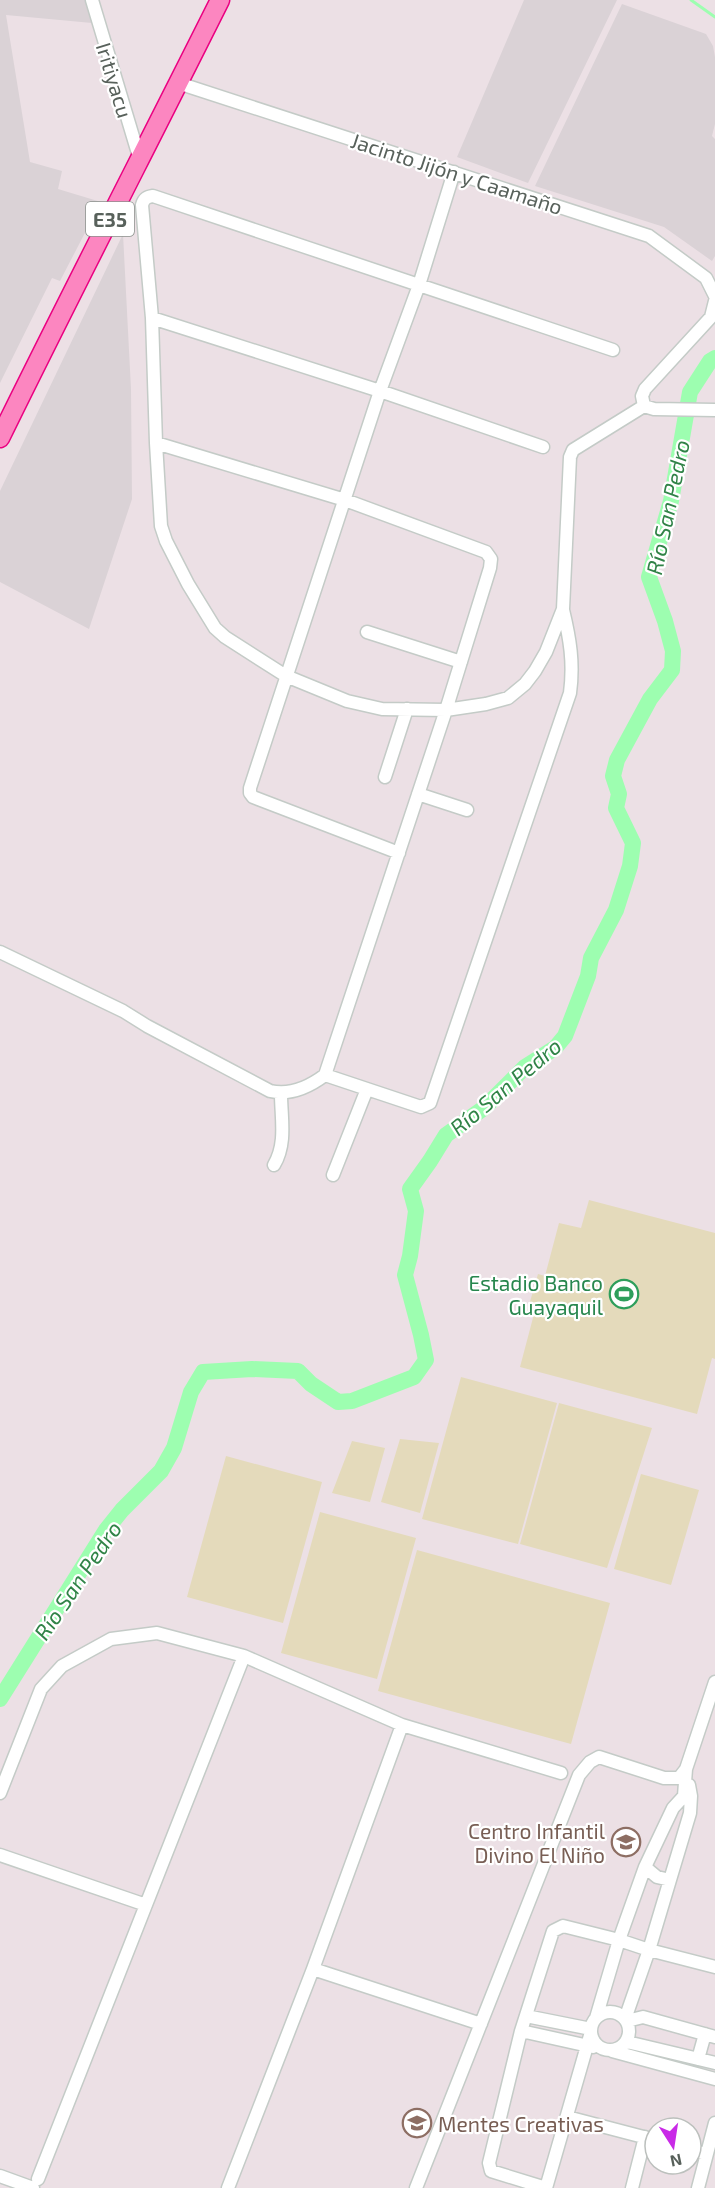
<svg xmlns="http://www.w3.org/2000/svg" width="715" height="2188" font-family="'Exo 2',sans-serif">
<rect width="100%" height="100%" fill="#ece0e5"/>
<!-- industrial -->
<path fill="#dad2d6" d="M0,0H86L92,23L6,15L30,162L62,171L58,189L101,202L60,281L52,278L0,383Z
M524,0H617L528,183L457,157Z
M622,4L706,34L713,46L715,57V124L712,136L715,139V256L712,261L664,227L535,186Z
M123,234L131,389L132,499L89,629L0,582V491Z"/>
<!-- green -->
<path fill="#e4dabb" d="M589,1200L715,1233V1359L712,1358L697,1414L520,1367L534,1314L527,1312L538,1274L545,1276L559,1223L581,1228Z
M461,1377L557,1403L518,1544L422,1519Z
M559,1403L652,1428L607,1568L520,1544Z
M400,1439L439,1443L420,1513L381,1502Z
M352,1441L385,1448L370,1502L332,1493Z
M226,1456L322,1482L283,1623L187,1597Z
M641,1474L699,1490L671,1585L614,1569Z
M320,1512L416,1538L377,1679L281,1653Z
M417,1550L610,1603L571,1744L378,1691Z"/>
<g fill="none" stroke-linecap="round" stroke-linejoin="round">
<!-- stream -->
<path stroke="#9dfeb0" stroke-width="3" d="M691,0L715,17"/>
<!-- river -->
<path stroke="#9dfeb0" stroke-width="16" d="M0,1699L106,1530L122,1510L161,1471L174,1448L191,1392L203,1372L252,1369L298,1371L311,1384L338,1402L352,1401L414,1377L426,1360L421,1335L405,1275L410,1256L416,1211L410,1189L430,1161L446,1135L484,1108L525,1067L555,1048L565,1036L588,976L591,958L616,910L630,866L633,843L616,808L619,794L613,776L617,760L650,699L672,670L673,651L665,621L649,577L671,501L690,392L710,361L715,358"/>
<!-- minor casing -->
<g stroke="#c4cbc7" stroke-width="15">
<path id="minor" d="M92,0L140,160
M178,83L649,236L706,278L715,296
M715,301L711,317L645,389L642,396L644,406L654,409L715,410
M152,318L380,391L543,447
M613,350L153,196C147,197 144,198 142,205L152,318L156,443L161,526L166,541L188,584L215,628L225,637L286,676L347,701L382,709L446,710L486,704L508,698L525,684L535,671L546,652L563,609L570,457L573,450L644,406
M367,632L461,662
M385,777L407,709
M418,794L467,810
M399,853L253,797L250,793V788L380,391L419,285L454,172
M0,952L123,1011L147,1026L270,1091C291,1096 309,1087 325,1075L446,710L490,568L491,559L486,552L345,500L156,443
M325,1075L421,1107L430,1103L570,693C574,663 570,639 563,610
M274,1165C287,1143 281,1118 281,1094
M333,1175L367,1089
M0,1793L41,1689L62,1666L111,1639L157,1633L244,1656L402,1725L561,1773
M0,1855L146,1905
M645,1867L657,1877L670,1880
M313,1969L481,2024
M591 2031a19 19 0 1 1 38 0a19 19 0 1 1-38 0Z
M526,2016L591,2029
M596,2018L619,1940L645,1867L673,1808L684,1796L686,1769
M625,2019L649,1950L690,1813L691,1796L689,1785
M627,2021L643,2017L715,2037
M521,2031L593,2047
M591,2032L546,2188L491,2171L489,2163L521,2031L553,1931L563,1926L619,1940L649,1950L715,1967
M627,2042L715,2063
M612,2051L715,2079
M698,2059L705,2034
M567,2117L655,2140
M691,2150L706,2154
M0,2176L33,2188
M38,2179L244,1656
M228,2188L313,1969L402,1725
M416,2188L579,1775L590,1762L599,1757L664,1778H679L686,1769L715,1682
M632,2188L645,2137
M698,2188L715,2123"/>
</g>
<!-- highway casing -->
<g stroke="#ea0181" stroke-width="21">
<path id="highway" d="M0,438C72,291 147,146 220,0"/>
</g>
<!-- minor -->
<use href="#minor" stroke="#fff" stroke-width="12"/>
<!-- highway -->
<use href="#highway" stroke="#fc86c0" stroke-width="18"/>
</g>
<!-- icons -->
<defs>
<g id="stadium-ring" transform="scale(1.5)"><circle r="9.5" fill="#fff" stroke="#2e9e5b" stroke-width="1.5"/><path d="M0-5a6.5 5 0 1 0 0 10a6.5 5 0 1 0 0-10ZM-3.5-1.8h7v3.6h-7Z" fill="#2e9e5b"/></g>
<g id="school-ring" transform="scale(1.5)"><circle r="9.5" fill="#fff" stroke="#8d6e63" stroke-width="1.5"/><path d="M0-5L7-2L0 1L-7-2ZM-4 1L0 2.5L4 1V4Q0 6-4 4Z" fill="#8d6e63"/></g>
</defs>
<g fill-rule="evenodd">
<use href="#stadium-ring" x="624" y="1294"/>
<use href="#school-ring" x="626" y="1842"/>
<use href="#school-ring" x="417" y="2123"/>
</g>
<g text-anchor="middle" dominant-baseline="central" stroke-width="4.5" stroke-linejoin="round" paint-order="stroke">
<!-- shield labels -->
<rect fill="#fff" stroke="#8a908c" stroke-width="1.5" x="86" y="202" width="48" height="34" rx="4.5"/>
<g font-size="20" font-weight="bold" fill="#58615b">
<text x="110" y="219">E35</text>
</g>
<!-- street labels -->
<g font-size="21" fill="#58615b" stroke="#fff">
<text transform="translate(115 80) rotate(73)">Iritiyacu</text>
<text transform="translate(457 173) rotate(18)">Jacinto Jijón y Caamaño</text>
</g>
<!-- leisure labels -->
<g font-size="21" fill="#27864d" stroke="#fff" text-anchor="end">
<text x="603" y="1282">Estadio Banco<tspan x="603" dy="24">Guayaquil</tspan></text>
</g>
<!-- education labels -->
<g font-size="21" fill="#785e54" stroke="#fff" text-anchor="end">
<text x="605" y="1830">Centro Infantil<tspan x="605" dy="24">Divino El Niño</tspan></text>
<text x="438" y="2123" text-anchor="start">Mentes Creativas</text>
</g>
<!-- water labels -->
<g font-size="22" font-style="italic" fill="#308347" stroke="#fff">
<text transform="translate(667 507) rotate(-78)">Río San Pedro</text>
<text transform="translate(505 1086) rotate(-40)">Río San Pedro</text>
<text transform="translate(77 1580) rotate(-56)">Río San Pedro</text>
</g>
</g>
<!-- north arrow -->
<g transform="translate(673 2146) rotate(168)"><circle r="28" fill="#ffffff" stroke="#bcc0bd" stroke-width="1.5"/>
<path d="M0-4.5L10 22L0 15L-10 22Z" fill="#c92ae7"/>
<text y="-9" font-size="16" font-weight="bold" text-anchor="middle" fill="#58615b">N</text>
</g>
</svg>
